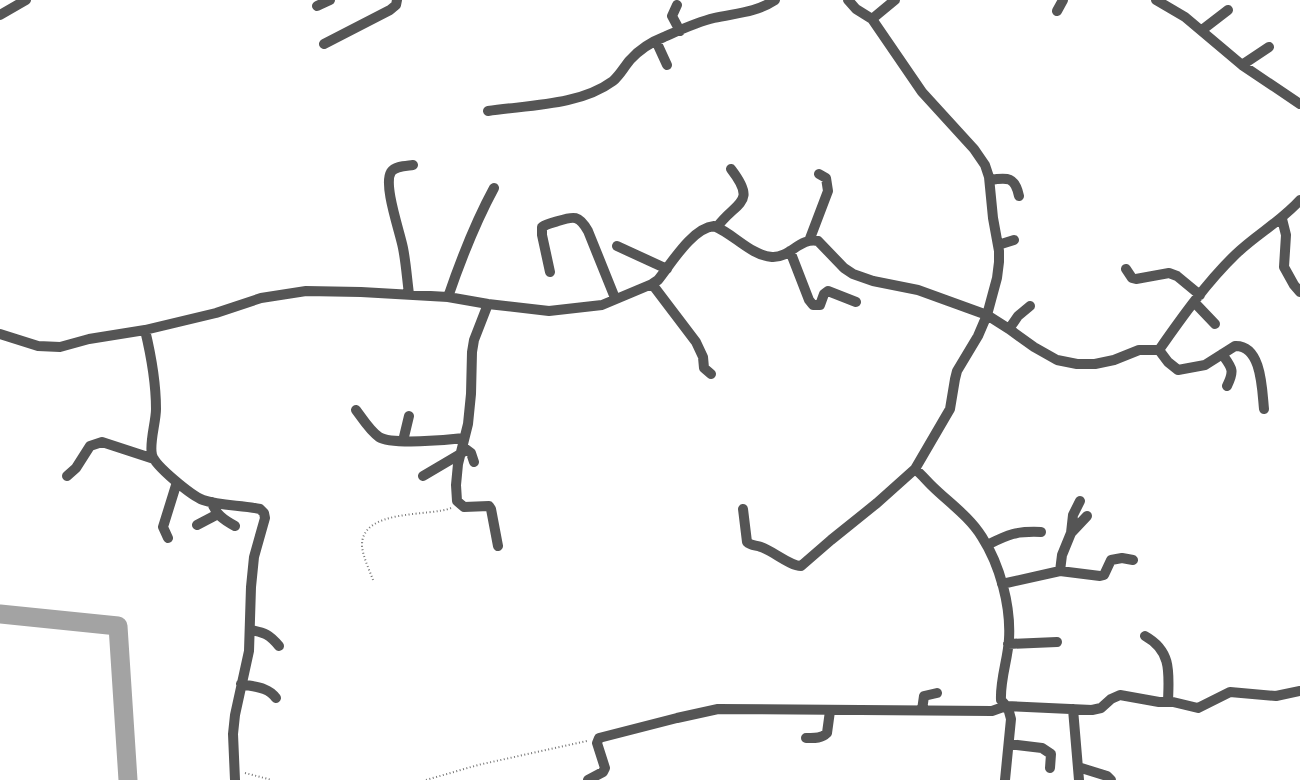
<svg xmlns="http://www.w3.org/2000/svg" width="1300" height="780" font-family="'Varela Round',sans-serif">
<rect width="100%" height="100%" fill="#fff"/>
<g fill="none" stroke-linecap="round" stroke-linejoin="round">
<!-- river -->
<path stroke="#a3a3a3" stroke-width="19" d="M0,614L118,626L128,780"/>
<!-- path -->
<path stroke="#777" stroke-width="2" stroke-dasharray="1 2.5" stroke-linecap="butt" d="M373,580C369,569 363,557 362,546C361,508 430,517 451,508
M245,773L272,780
M426,780L478,765L587,741"/>
<!-- minor -->
<path stroke="#555" stroke-width="10" d="M848,0L856,9L872,19L895,0
M1156,0L1185,17L1242,65L1300,104
M677,5L672,16L680,31
M317,6L330,0
M1057,11L1063,0
M0,15L26,0
M872,19L922,92L974,149L985,165L989,177L993,218L999,251V262L997,278L987,315L978,336L957,371L955,379L950,409L915,469C921,474 926,480 931,485C948,502 969,516 982,537C1000,565 1011,606 1009,639C1008,659 1000,679 1001,700L1008,708L1011,719L1005,780
M1202,30L1228,10
M656,41L667,65
M324,44L390,10L396,5L397,0
M1242,65L1269,47
M488,111C528,105 579,106 613,81C620,75 624,67 630,60C639,50 651,42 664,37C680,30 697,22 714,18C736,13 755,13 775,0
M990,180C1008,177 1015,177 1019,196
M1282,219L1286,235L1284,267L1294,285L1300,292
M717,227C736,201 758,204 731,169
M809,241L828,191L826,178L819,174
M998,245L1014,240
M617,246L667,269
M790,251L809,300L813,305H820L824,294L828,291L856,302
M1126,269L1132,278L1136,279L1169,273L1177,276L1200,295
M550,272L542,235V227C547,224 552,223 558,221C574,216 579,215 588,231L615,298
M652,284L696,342L703,357L704,368L711,374
M409,294C407,279 406,263 403,248C400,232 383,185 391,172C395,166 406,166 413,165
M448,297C461,259 475,223 494,188
M1194,302L1215,324
M488,304L474,340L472,352L471,394L468,424L458,464L456,485L457,501L464,507L489,506L491,509L498,546
M1009,329L1018,316L1030,306
M145,330C151,355 156,383 156,409C156,422 149,443 152,455C155,466 192,496 203,500C220,506 242,505 260,509L264,513L265,518L254,557L251,587L249,651L235,715L233,734L235,780
M0,334L38,346L60,347L89,339L145,330L216,313L261,298L306,291L361,292L448,297L488,304L549,311L602,305L652,284L658,280C671,264 692,228 714,226C734,234 750,255 772,257C790,258 800,237 818,241L844,268L853,274L873,281L918,290L987,315L1009,329L1034,347L1057,360L1077,364H1095L1114,360L1139,350H1159C1182,317 1207,282 1236,254C1257,234 1280,222 1300,200
M1159,350L1168,362L1178,370L1205,365L1235,346C1262,345 1262,390 1264,409
M1222,354C1232,368 1235,370 1227,386
M356,410C362,418 370,431 379,437C391,445 448,440 464,438
M403,441L409,416
M463,447L471,453L474,462
M67,476L76,468L90,446L102,442L154,459
M423,476L462,453
M212,502C215,514 224,520 235,526
M743,509L747,542C751,546 756,545 761,547C773,551 790,566 801,566L831,540L877,503L915,469
M197,525L218,514
M1071,533L1087,516
M168,538L163,527L177,482
M987,545C1009,534 1016,531 1041,532
M1060,571L1062,555L1071,533L1073,515L1080,501
M1002,584L1060,571L1100,576L1104,575L1111,560L1122,558L1133,560
M251,630C265,633 269,634 279,646
M1145,636C1172,651 1169,673 1168,701
M1008,644L1057,642
M241,684C255,687 268,687 276,698
M1073,709L1079,780
M922,710L924,696L937,693
M806,738C813,738 821,739 827,733L830,711
M1009,744L1042,748L1051,754L1050,768
M1078,767L1107,776L1111,780
M588,780L603,772L605,768L597,743L599,738L677,718L718,709L992,711L1006,706L1092,710L1101,708L1111,699L1120,695L1159,702H1173L1198,708L1230,692L1276,696L1300,691"/>
</g>
</svg>
